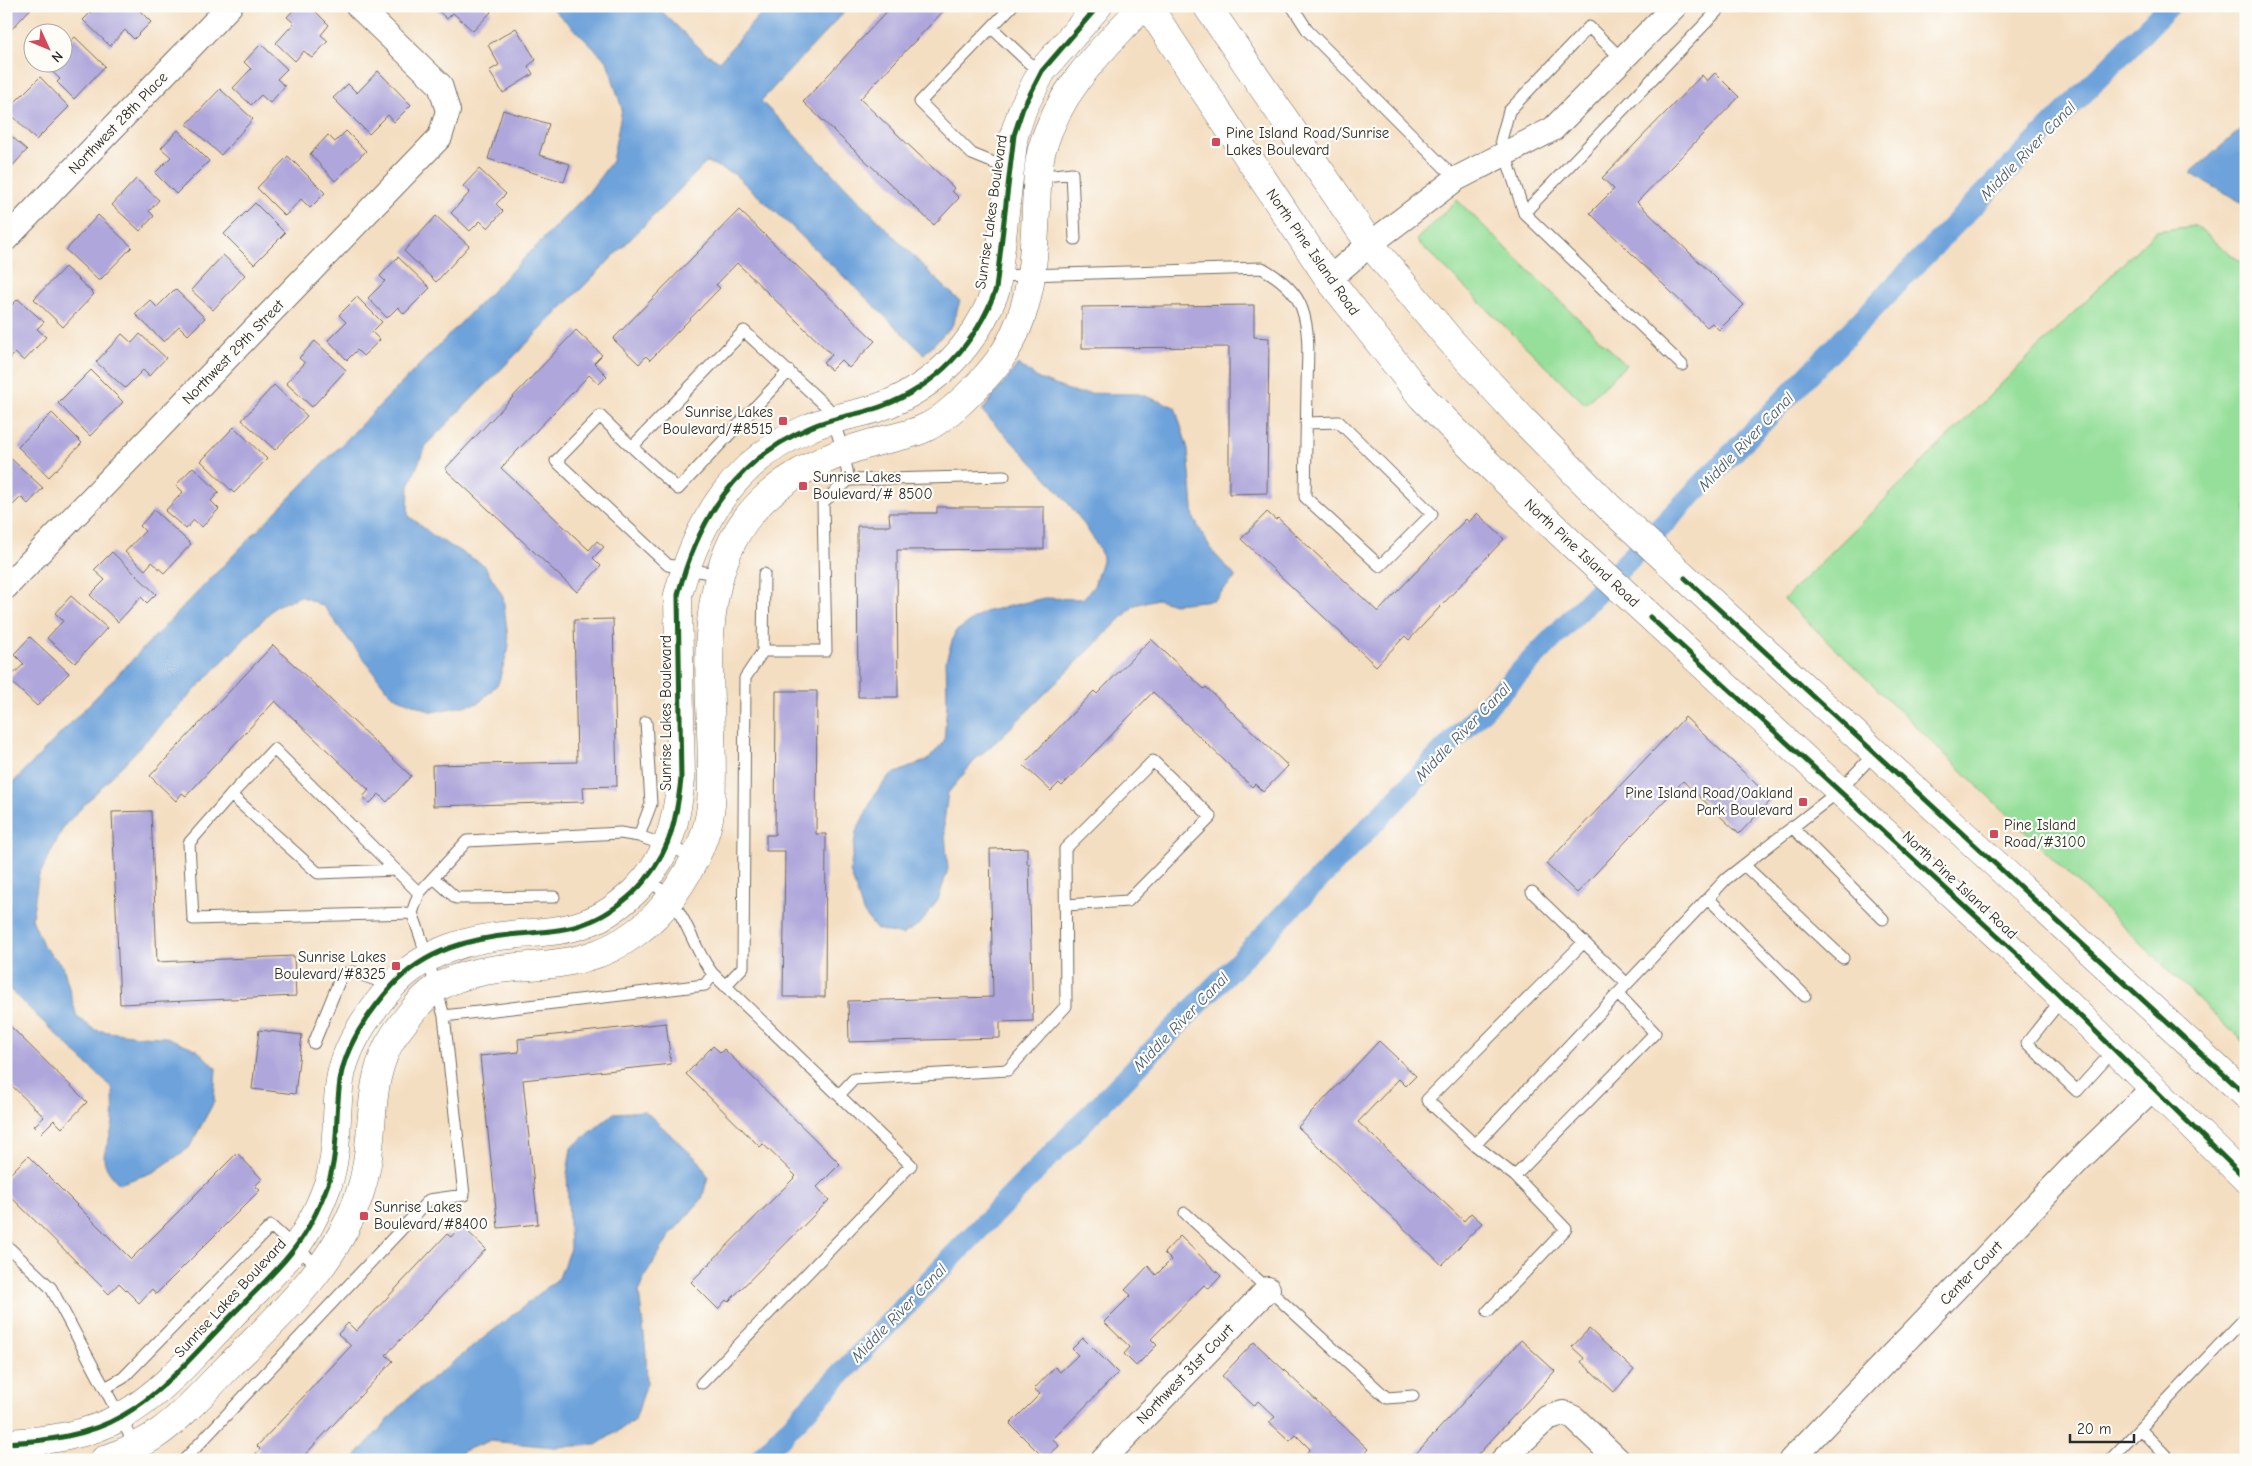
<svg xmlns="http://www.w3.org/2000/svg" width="2252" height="1466" font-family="'Comic Neue',sans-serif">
<rect width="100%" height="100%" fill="#fdfcf7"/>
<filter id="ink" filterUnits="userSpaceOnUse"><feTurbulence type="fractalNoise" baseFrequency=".02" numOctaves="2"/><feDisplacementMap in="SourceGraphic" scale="10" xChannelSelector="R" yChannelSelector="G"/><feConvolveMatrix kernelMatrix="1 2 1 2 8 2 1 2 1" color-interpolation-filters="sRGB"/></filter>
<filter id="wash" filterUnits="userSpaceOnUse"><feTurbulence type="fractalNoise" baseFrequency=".0096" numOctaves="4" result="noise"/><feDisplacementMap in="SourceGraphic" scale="20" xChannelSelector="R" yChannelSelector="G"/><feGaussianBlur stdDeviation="1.12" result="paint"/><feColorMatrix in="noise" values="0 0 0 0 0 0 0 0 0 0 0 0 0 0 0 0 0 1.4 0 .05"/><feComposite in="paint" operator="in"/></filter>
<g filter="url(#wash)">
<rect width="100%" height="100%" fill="#f4dec1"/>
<!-- green -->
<path fill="#95df9a" stroke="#608562" d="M1457,200L1626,365L1585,404L1416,240Z
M2195,226L2246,266V1045L1784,599L2156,231Z"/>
<!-- water -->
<path fill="#6da2da" stroke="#4c6682" d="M550,6H656L705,53L720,61L767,6H850L761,101L933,276L960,301L952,326L924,354L789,224L734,174L707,162L426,445L409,486L408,515L435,537L484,565L503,596L509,647L498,684L479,703L432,712L391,695L323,606L301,596L276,606L64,826L38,878L32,919L44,947L63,966L77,1017L95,1030L138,1036L166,1037L196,1049L216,1068L214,1102L189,1148L154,1172L119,1184C92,1156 109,1152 113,1122C114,1111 113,1100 113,1089L6,986V790L251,537L588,193L612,161L622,109L607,61Z
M2246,125V205L2190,173Z
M1018,364L1039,379L1077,393L1139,394L1175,407L1188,449L1194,519L1213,552L1236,577L1214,600L1174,604L1157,599L1135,605L999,739L977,758L948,793L944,822L948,869L938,900L921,923L902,935L876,929L863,912L850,871L856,832L875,794L889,776L929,759L944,741L947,703L946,660L955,632L984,612L1044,598L1083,599L1094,586L1103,557C1079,505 1022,453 982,411Z
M645,1111L700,1162L708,1177L702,1199L670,1235L644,1278L639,1291L646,1353L647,1383L635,1420L596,1445L554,1447L489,1441L463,1451L455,1460H352L407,1399L559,1278L570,1248L567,1174L571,1148L614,1113Z"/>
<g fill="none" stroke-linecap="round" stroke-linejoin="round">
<!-- canal -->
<path stroke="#6da2da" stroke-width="22" d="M759,1460L951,1258L1953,226L2169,6"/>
</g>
<g id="blocks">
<!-- building -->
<path fill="#afa7db" d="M6,6H33L9,32L6,29Z
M97,6H135L151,22L134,39L125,30L110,46L83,20Z
M297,6H310L329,25L321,35L328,41L312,58L304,51L295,61L276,43L294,23L287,17Z
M433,6H485L491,12L473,31L453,13L447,19Z
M892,6H948L860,99L954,188L952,191L959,198L934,225L803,102Z
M516,28L536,60L528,66L533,74L503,93L489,71L499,65L488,45Z
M75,37L105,66L74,99L57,82L60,79L42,62H62V49Z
M261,44L287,69L277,79L285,86L270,103L261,95L251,105L233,88L251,69L244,62Z
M378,71L411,105L394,122L388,115L369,134L333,98L348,84L357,93Z
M1715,73L1739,97L1637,202L1744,305L1719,330L1712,323L1707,327L1590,213L1614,189L1602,178L1702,75L1707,81Z
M40,77L69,107L36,140L7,110Z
M220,89L253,119L221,155L187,124Z
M503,110L549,124L539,155L570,164L564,182L488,159Z
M178,130L209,161L176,194L155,173L171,157L161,148Z
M346,131L366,151L335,181L310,154L328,135L335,142Z
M10,135L27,150L6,173V139Z
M288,156L325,193L310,208L301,199L285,216L257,188Z
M479,169L506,194L496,204L503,211L488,228L480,221L470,231L451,213L470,192L463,186Z
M136,179L159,200L149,211L154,216L140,231L112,205Z
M255,203L285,233L254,264L224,234Z
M739,210L875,341L849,368L841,360L831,370L823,363L832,355L737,263L716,285L720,288L650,360L646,356L639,364L613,339Z
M98,215L132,247L99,281L66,250Z
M436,216L469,246L436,282L404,251Z
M223,255L245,275L213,310L191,290Z
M398,257L430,288L404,314L398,307L387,318L368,298L385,281L380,276Z
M65,267L94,294L63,327L34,299Z
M175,289L205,318L188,335L179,326L164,342L135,314L150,300L157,307Z
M357,297L382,322L372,332L380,340L363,356L357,350L347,360L328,340L346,322L339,315Z
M18,299L44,322L37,329L46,337L24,361L15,353L9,360L6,358V311Z
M1254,305V337L1269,338L1267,493L1229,494V347L1082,348V307Z
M576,330L602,355L594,363L607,376L599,384L589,375L501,468L589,550L597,541L604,547L593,558L601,566L577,592L445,469Z
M122,334L132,343L140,334L166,358L149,376L143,370L125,388L96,362Z
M315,341L346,370L312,407L286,383L305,363L299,358Z
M91,370L123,402L90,436L58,403Z
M274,385L307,416L275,450L242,420Z
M52,413L82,443L49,477L18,447Z
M234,427L267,459L234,493L201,461Z
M8,456L43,488L28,504L21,497L6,512V458Z
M193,467L219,492L211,501L219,509L202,527L194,520L186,529L165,511L183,492L176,485Z
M937,507H1044V549L897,550L898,697H858L857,526H890L889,513H937Z
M154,510L191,544L164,573L152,562L145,570L125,552L145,531L140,526Z
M1267,512L1276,520L1278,518L1378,612L1466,519L1469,522L1477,513L1504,539L1409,640L1405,636L1376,666L1241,539Z
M112,552L156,594L147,603L141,597L118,622L90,595L105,580L94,570Z
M71,596L107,628L75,663L47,638L63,621L55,613Z
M613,619L617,786L583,787L584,802L433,806L432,765L577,762L574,620Z
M30,637L69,673L37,706L8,679L24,664L14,654Z
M1151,639L1204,689L1206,687L1288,766L1263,792L1255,784L1252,787L1153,692L1062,786L1059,783L1051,791L1023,765L1094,691L1097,694Z
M273,645L411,776L387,802L379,794L370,803L363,797L369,790L275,701L186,796L182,793L176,801L150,776Z
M776,691H817L816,834H826L825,997H783L785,851H766V835H775Z
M1685,717L1772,799L1739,834L1683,781L1577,893L1546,864Z
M151,811L157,962L294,956L296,996L120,1004L112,812Z
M1027,848V864H1029L1033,1021L1000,1022V1038L849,1042L848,1001L993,997L990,849Z
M6,1022L87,1102L62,1128L54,1120L41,1133L34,1126L44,1117L6,1080Z
M666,1023L671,1064L523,1080L538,1224L498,1228L480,1056L519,1052L518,1039Z
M259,1030L302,1035L295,1094L252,1089Z
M1379,1041L1416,1076L1406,1086L1399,1079L1358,1122L1464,1221L1471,1213L1482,1223L1442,1265L1298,1127Z
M713,1046L721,1053L724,1049L840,1164L817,1187L829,1200L728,1302L726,1300L718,1309L691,1282L796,1176L763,1144L760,1147L686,1074Z
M237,1153L262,1179L255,1186L260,1190L156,1294L152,1289L139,1303L119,1283L109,1294L6,1192V1178L28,1156L131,1259Z
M461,1225L486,1249L386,1355L393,1361L300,1460H256L253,1457L260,1449L257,1446L351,1346L338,1334L348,1323L356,1331L447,1234L451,1237Z
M1180,1236L1221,1276L1209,1289L1204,1285L1151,1339L1157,1345L1136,1366L1124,1354L1130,1347L1104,1322L1131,1295L1125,1290L1148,1266L1156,1275L1171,1260L1164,1253Z
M1589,1329L1634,1370L1614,1392L1581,1362L1584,1358L1572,1347Z
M1083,1338L1118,1373L1053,1439L1059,1446L1045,1459L1010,1424L1040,1394L1034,1389L1055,1367L1060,1372L1078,1355L1072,1349Z
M1521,1340L1555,1371L1473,1460H1410Z
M1254,1342L1368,1449L1358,1460H1311L1306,1454L1310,1449L1296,1435L1290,1441L1269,1422L1275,1417L1258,1401L1254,1406L1222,1376Z"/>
</g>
</g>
<g filter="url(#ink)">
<use href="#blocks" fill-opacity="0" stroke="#716a60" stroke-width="1"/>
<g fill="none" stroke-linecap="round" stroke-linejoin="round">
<!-- lane casing -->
<g stroke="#716a60" stroke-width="13">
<path id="lane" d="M1292,6L1308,31L1456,179
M1743,6H1748
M992,28L1029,63L1042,71
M1009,169L972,154L920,102L1012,6
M1037,177L1072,173L1075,239
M1524,213L1501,140L1509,111L1589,27L1622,59
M997,276L1262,268C1278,277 1296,291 1302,309C1311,334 1307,363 1307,389C1306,425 1306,461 1305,497L1380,566L1432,514L1339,422L1306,423
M1682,365L1524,213L1722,6
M789,371L678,489L632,447L744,331L827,407L833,419L843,451L849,480L1004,476
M632,447L600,416L556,461L668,565L719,575
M763,651L764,574
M646,722L651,804L639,836L696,857
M231,795L189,843L193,919L412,913
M1792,827L1883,919
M1744,865L1843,958
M396,870L318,873L231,795L274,749L419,893
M434,878L456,898L554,897
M648,879C655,885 665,892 671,900C689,923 695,952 713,974L911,1165L702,1383
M1532,892L1627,984
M1708,898L1805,996
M1584,942L1427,1100L1475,1145L1515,1176L1655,1033L1618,994
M726,985L743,967L745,678L763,651H826L823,502L849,480
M2062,999L2027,1043L2077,1091L2114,1050
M444,1016C434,981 425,946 412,913L419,893L467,841L620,833L639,836
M314,1043L342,974L354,972L392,986
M839,1095L854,1079L1008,1070L1066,1006L1065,849L1153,761L1211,817L1128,901L1066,905
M1475,1145L1726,879L1839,791L1875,753
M1185,1213L1387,1398L1413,1396
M6,1245L51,1288L143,1460
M1488,1311L1566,1229L1515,1176
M105,1388L123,1378L271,1226L295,1248L321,1267
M2140,1429L2170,1460
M184,1460L429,1200L464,1195L444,1016L705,985L713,974
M2110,1460L2246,1317"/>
</g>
<!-- street casing -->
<g stroke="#716a60" stroke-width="26">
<path id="street" d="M6,239L230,6
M1329,279L1370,244L1456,179L1553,129L1675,6
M6,587L440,137L448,111L440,85L358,6
M1103,1460L1268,1289
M1503,1460L1547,1418L1563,1413L1574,1418L1618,1460
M1791,1460L2079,1160L2153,1088"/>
</g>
<!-- secondary casing -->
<g stroke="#716a60" stroke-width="29">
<path id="secondary" d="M1148,6L1329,279L1422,397L1485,461L1576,548L2019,956L2246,1179
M1207,6L1370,244L1450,340L1524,421L1610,508L2246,1095
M6,1443C46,1441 88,1436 122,1416C164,1392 197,1351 230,1317C251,1295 276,1273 294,1249C308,1231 320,1206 328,1184C339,1151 335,1115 340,1081C345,1045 369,1012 392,986C426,949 472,938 519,934C541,932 566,931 586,923C604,917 621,904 634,892C668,859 676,825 681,779L678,595C698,519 736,459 811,427C833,417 858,415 880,407C936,387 976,344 996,289L1014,135L1023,108L1042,71L1098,6
M104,1460C122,1453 141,1445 157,1434C184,1415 206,1389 229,1366C281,1314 341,1260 362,1186C377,1136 364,1079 395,1034C406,1019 419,1001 434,990C455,975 484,970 509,968C535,965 562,965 587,957C621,948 653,923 673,895C692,868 708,838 711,805C717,717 693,625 732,542C759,487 815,459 872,443C890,438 913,435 929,426C950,415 986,379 1000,359C1032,314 1034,261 1036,208C1037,189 1037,168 1042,149C1059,90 1101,50 1143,6"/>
</g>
<!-- lane -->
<use href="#lane" stroke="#fff" stroke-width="11"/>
<!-- street -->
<use href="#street" stroke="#fff" stroke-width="24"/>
<!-- secondary -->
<use href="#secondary" stroke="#fff" stroke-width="28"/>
<!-- cycleway casing -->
<g stroke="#fdfcf7" stroke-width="8">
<path id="cycleway" d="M1685,578L2246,1095
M1650,617L2019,956L2246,1179
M6,1443C46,1441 88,1436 122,1416C164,1392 197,1351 230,1317C251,1295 276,1273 294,1249C308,1231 320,1206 328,1184C339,1151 335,1115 340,1081C345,1045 369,1012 392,986C426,949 472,938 519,934C541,932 566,931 586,923C604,917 621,904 634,892C668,859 676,825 681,779L678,595C698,519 736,459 811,427C833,417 858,415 880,407C936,387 976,344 996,289L1014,135L1023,108L1042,71L1098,6"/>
</g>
<!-- cycleway -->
<use href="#cycleway" stroke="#1b5e20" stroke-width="5"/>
</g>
</g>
<!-- markers -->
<g fill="#d1495b" stroke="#fdfcf7" stroke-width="2">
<rect x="1211" y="137" width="10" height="10" rx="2.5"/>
<rect x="778" y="416" width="10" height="10" rx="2.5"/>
<rect x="798" y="481" width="10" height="10" rx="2.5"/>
<rect x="1798" y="797" width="10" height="10" rx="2.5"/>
<rect x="1989" y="829" width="10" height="10" rx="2.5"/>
<rect x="391" y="961" width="10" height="10" rx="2.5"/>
<rect x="359" y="1211" width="10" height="10" rx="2.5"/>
</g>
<g text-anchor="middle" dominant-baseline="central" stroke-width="4.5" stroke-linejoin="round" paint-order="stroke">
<!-- street labels -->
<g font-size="15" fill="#2b2b2b" stroke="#fdfcf7">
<text transform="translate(118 123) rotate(-46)">Northwest 28th Place</text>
<text transform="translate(991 212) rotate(-82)">Sunrise Lakes Boulevard</text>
<text transform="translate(1313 252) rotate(55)">North Pine Island Road</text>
<text transform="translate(233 352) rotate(-46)">Northwest 29th Street</text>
<text transform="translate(1582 553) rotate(43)">North Pine Island Road</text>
<text transform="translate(666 713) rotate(-90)">Sunrise Lakes Boulevard</text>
<text transform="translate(1960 885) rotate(43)">North Pine Island Road</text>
<text transform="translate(1971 1273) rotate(-46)">Center Court</text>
<text transform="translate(230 1298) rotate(-47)">Sunrise Lakes Boulevard</text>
<text transform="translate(1185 1374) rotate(-46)">Northwest 31st Court</text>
</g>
<!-- poi labels -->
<g font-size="15" fill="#2b2b2b" stroke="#fdfcf7" text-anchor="start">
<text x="1226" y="133">Pine Island Road/Sunrise<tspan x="1226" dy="17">Lakes Boulevard</tspan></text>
<text x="773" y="412" text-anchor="end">Sunrise Lakes<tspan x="773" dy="17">Boulevard/#8515</tspan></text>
<text x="813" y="477">Sunrise Lakes<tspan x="813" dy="17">Boulevard/# 8500</tspan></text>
<text x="1793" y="793" text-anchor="end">Pine Island Road/Oakland<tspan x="1793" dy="17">Park Boulevard</tspan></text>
<text x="2004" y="825">Pine Island<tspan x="2004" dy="17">Road/#3100</tspan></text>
<text x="386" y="957" text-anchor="end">Sunrise Lakes<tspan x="386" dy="17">Boulevard/#8325</tspan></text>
<text x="374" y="1207">Sunrise Lakes<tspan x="374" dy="17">Boulevard/#8400</tspan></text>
</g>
<!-- water labels -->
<g font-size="16" font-style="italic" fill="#455b71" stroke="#fdfcf7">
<text transform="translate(2028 151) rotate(-46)">Middle River Canal</text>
<text transform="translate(1746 442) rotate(-46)">Middle River Canal</text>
<text transform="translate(1463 732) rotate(-46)">Middle River Canal</text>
<text transform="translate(1181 1022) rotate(-46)">Middle River Canal</text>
<text transform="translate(899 1313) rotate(-46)">Middle River Canal</text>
</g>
</g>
<!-- margin -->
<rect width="2252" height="1466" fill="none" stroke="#fdfcf7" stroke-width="25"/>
<!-- north arrow -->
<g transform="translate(48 48) rotate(134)"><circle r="24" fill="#fdfcf7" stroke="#a9a8a5"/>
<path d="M0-4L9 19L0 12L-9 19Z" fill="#d1495b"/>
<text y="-8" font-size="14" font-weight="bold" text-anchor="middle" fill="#2b2b2b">N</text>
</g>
<!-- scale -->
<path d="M2070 1434v8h64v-8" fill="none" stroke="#2b2b2b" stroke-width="2.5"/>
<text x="2077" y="1434" font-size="15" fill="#2b2b2b" stroke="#fdfcf7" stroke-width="4" paint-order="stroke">20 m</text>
</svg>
